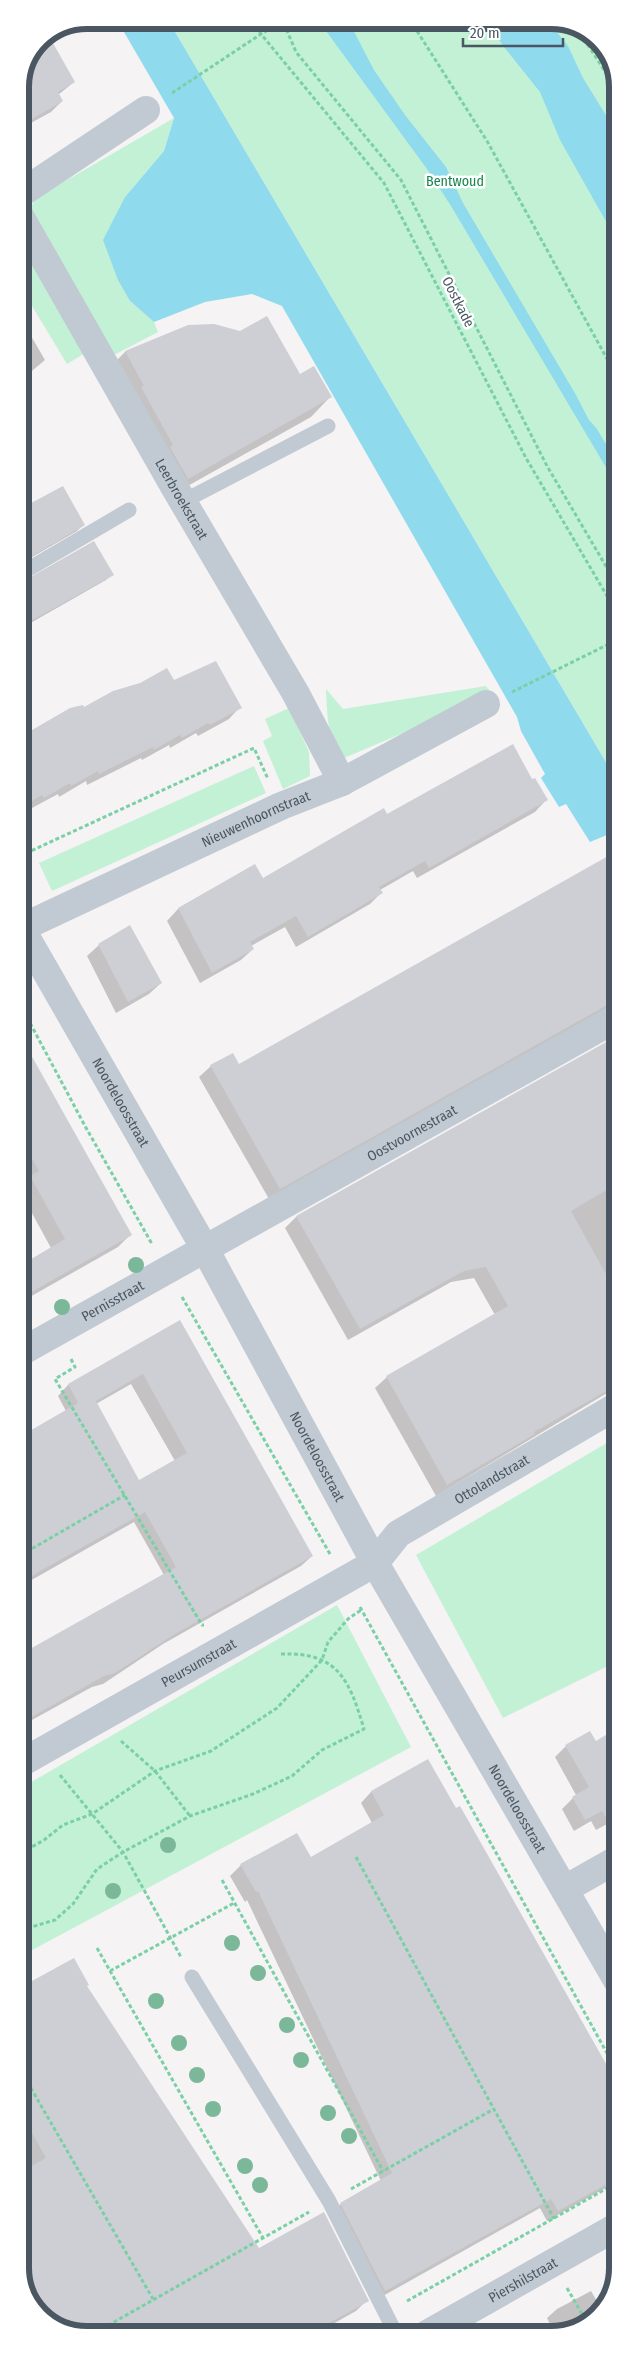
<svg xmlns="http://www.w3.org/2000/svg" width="638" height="2355" font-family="'Fira Sans Condensed',sans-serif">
<rect width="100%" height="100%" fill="#f5f3f3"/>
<!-- green -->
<path fill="#c3f1d5" d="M168,20L560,21L595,37L617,73V781Z
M174,118L164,151L125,197L130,301L154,322L158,332L114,355L31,207L36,198Z
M20,238L85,353L67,364L20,286Z
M486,686L493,695L344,758C327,747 327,708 326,689L343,709Z
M289,708L309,752L310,776L283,789L263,741L272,736L265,719Z
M254,766L266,793L52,891L39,863Z
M617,1437L618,1661L503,1718L416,1555Z
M337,1605L411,1747L21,1956V1788Z"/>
<!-- water -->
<path fill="#90daee" d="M117,20H168L617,781V854L607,835L590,842L566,804L559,807L541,778L545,774L521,731L517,717L282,306L252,294L205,302L154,322L130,301L118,280L103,240L125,197L164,151L174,118Z
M318,20H348L374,70L405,115L446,167L463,203L576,395L589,420L597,429L617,463V486L451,206L427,169Z
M486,20L548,21L568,46L583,78L617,133V241L560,140L540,92L504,47Z"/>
<!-- shadow -->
<path fill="#0003" fill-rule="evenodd" d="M48,36L74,82L58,95L62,101L51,112L20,129V87L40,39Z
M20,317L45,360L20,381Z
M188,327L299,375L330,397L311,417L168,497L106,371L125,352Z
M20,511L83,525L77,531L20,564Z
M112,575L106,580L20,629V583Z
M173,681L240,707L229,719L198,736L196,733L170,748L169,745L142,760L141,758L87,785L86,781L59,797L58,794L32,808L30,806L20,811V734L28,730L29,733L84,709Z
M532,781L546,800L535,812L417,878L413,871L380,890L381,893L370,904L296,947L285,927L251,946L253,949L241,960L200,983L167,921L178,909L254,865L262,880L387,816Z
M610,856L617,869V1020L269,1199L199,1077L211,1066H239Z
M99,945L161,983L149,994L116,1013L87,956Z
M617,1037V1387L436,1496L375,1388L387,1377L495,1315L474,1278L451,1282L348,1340L285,1228L296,1217Z
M21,1042L130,1235L118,1247L21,1302V1266L51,1248L21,1193V1188L26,1182L21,1173Z
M180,1321L312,1556L301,1566L163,1644L103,1684L92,1687L21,1726V1656L164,1575L134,1522L21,1586V1437L66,1411L58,1396L68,1385ZM131,1384L175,1461L139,1482L96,1404Z
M618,1738V1818L596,1830L591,1821L574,1831L562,1809L576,1795L555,1757L566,1746L612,1742Z
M427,1761L618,2089V2181L547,2221L540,2208L374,2301L330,2214L341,2204L381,2181L247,1900L245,1902L230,1876L241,1865L310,1858L372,1823L361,1803L371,1792Z
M86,1987L258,2250L367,2300L356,2311L315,2334L82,2335L21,2282V2051Z
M591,2291L602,2310L565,2334H555L547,2318L557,2309Z"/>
<!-- building -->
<path fill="#cdcfd5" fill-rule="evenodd" d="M49,36L75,82L58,92L63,101L20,126V87L40,39Z
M267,316L300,374L314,366L332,397L188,479L170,447L173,445L141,387L144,386L125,351L188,325L214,324L240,331Z
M63,486L85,525L20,563V509Z
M94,541L114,575L20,627V583Z
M216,661L242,708L210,725L208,723L182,738L180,735L154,750L153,747L99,774L98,771L71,786L70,783L44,798L42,795L20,808V737L70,708L83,705L84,707L113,691L140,683L167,668L174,680Z
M513,744L532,779L535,778L548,800L429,868L425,861L379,887L383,893L308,937L296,916L250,942L254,949L212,973L178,908L255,864L263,878L384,808L387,814Z
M617,851V1002L609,1004L280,1189L210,1065L233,1053L239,1064Z
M130,925L162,983L128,1002L98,944Z
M617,1036V1184L571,1211L617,1294V1385L534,1432L535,1434L447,1485L386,1376L508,1306L486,1267L464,1271L360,1329L296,1216Z
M21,1037L132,1235L21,1298V1265L65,1239L30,1176L39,1171L21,1139Z
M180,1320L313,1556L175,1634L115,1673L104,1676L21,1723V1654L176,1567L145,1512L21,1582V1436L78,1403L68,1384ZM143,1374L187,1453L139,1480L96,1401Z
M590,1731L596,1741L609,1733L618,1749V1839L602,1811L585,1820L572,1797L589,1787L565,1745Z
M428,1759L456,1808L460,1806L618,2085V2178L558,2211L551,2199L385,2291L340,2203L392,2173L258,1891L256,1892L240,1864L297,1833L311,1857L384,1815L371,1791Z
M74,1958L89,1985L87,1986L259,2248L324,2212L369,2301L309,2334L82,2335L43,2319L21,2282V2172L46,2158L21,2113V1987Z"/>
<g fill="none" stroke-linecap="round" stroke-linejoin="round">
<!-- path -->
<path stroke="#7ad0a6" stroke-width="3" stroke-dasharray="4 2.5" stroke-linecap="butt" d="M253,20L261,34L384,183L526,458L617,613
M410,20L487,141L617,377
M577,28L617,90
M172,93L261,34L273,27L285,26L296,52L401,180L547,466L617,585
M512,692L617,640
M20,856L254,748L268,779
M21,1006L85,1126L152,1244
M182,1297L330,1554
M21,1306L25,1314
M71,1359L75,1367L55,1379L202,1625H204
M21,1555L125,1495
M360,1607L618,2073
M121,1741L155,1771L190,1816
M60,1775L123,1852L181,1957
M21,1853L44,1840L63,1825L92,1814L155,1771L211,1751L277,1708L322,1660L328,1642L348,1619L361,1610
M356,1857L554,2219
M222,1880L383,2171
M21,1930L55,1920L73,1904L97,1869L123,1852L190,1816L253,1794L292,1776L322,1750L364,1729C349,1679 338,1652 281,1654
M97,1948L263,2238
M110,1971L234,1903
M21,2071L153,2299
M351,2189L494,2109
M567,2288L586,2321
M407,2301L618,2182
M91,2335L309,2212"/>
<!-- service -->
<path stroke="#c1cad2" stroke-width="15" d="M184,501L328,426
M20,574L129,510
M192,1977L329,2201L396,2334"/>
<!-- minor -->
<g stroke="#c1cad2" stroke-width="28">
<path d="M20,194L146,110"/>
<path id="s1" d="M20,216L175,488L296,694L342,782"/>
<path id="s2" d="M21,928L205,1249L375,1563L618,1982"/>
<path id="s3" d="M21,928L281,806L342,782L486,704"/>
<path id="s4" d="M21,1352L617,1018"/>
<path id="s5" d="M21,1763L375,1563L398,1534L617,1406"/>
<path d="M565,1889L618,1859"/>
<path id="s6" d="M427,2334L618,2226"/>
</g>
</g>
<!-- trees -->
<g fill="#7bb799">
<circle cx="136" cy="1265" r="8"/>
<circle cx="62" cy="1307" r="8"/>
<circle cx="168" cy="1845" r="8"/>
<circle cx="113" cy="1891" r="8"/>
<circle cx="232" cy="1943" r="8"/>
<circle cx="258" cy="1973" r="8"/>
<circle cx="156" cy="2001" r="8"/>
<circle cx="287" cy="2025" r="8"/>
<circle cx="179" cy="2043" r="8"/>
<circle cx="301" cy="2060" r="8"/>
<circle cx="197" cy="2075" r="8"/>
<circle cx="213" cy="2109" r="8"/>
<circle cx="328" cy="2113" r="8"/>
<circle cx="349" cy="2136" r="8"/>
<circle cx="245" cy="2166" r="8"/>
<circle cx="260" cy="2185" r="8"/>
</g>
<g text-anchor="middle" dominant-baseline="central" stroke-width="5" stroke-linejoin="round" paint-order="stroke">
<!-- park labels -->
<g font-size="14" fill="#17864f" stroke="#fff">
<text x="455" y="181">Bentwoud</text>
</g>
<!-- street labels -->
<g font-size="14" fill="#4a5661" stroke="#fff">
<text transform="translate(458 302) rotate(63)">Oostkade</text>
<text stroke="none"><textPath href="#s1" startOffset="326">Leerbroekstraat</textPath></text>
<text stroke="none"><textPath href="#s3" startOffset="259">Nieuwenhoornstraat</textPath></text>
<text stroke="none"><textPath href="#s2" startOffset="201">Noordeloosstraat</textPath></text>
<text stroke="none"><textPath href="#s4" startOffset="448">Oostvoornestraat</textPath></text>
<text stroke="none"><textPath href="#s4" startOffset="105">Pernisstraat</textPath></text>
<text stroke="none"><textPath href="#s2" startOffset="606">Noordeloosstraat</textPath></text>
<text stroke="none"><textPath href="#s5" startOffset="552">Ottolandstraat</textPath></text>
<text stroke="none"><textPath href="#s5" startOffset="204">Peursumstraat</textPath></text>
<text stroke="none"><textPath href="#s2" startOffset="1011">Noordeloosstraat</textPath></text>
<text stroke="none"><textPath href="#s6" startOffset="110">Piershilstraat</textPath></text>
</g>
</g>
<!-- crop -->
<path d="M0 0H638V2355H0ZM87 29H551A58 58 0 0 1 609 87V2268A58 58 0 0 1 551 2326H87A58 58 0 0 1 29 2268V87A58 58 0 0 1 87 29Z" fill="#fff" fill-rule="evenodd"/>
<path fill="none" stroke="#4a5661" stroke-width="6" d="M87 29H551A58 58 0 0 1 609 87V2268A58 58 0 0 1 551 2326H87A58 58 0 0 1 29 2268V87A58 58 0 0 1 87 29Z"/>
<!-- scale -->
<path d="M463 38v8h100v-8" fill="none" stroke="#4a5661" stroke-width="2.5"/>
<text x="470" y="38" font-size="15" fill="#4a5661" stroke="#ffffff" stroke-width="4" paint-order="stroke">20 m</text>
</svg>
